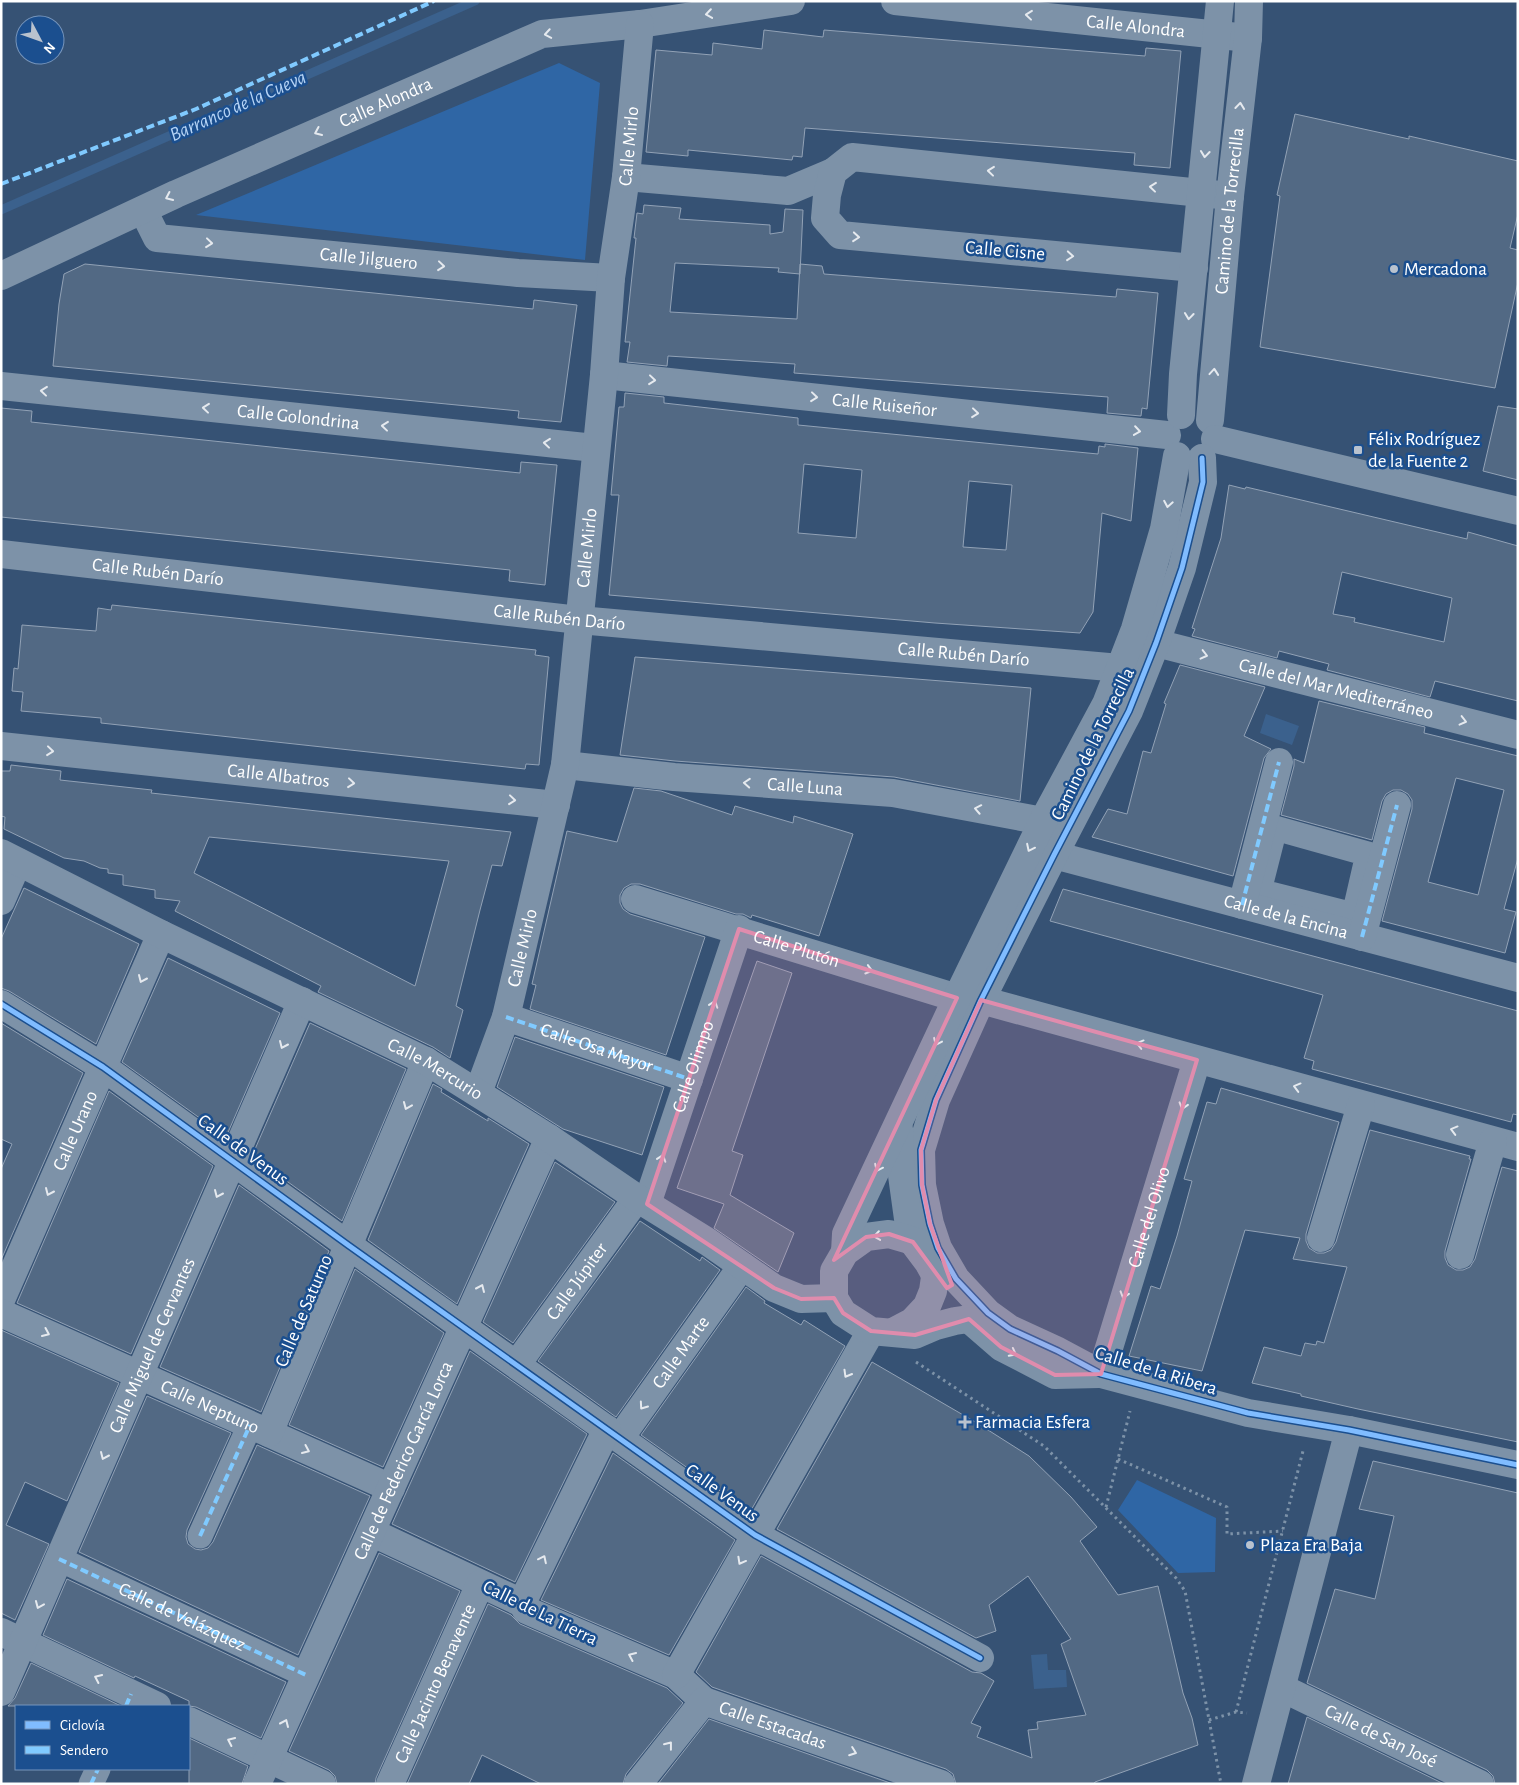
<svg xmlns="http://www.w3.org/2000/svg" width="1519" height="1785" font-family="'Alegreya Sans',sans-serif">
<rect width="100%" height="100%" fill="#365274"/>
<!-- green -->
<path fill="#2f66a5" d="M559,63L600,83L585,260L196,215Z
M1137,1480L1216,1518L1215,1572L1178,1573L1118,1510Z"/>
<!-- water -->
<path fill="#3b618d" d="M1266,714L1299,726L1292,745L1260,733Z
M1047,1654L1048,1670H1066L1067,1687L1034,1689L1031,1655Z"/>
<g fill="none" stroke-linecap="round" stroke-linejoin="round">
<!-- stream -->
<path stroke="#3b618d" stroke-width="9" d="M1,210L475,1"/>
</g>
<!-- building -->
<path fill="#526984" stroke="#92a2b6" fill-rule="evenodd" d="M764,30L823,37L824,30L1145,56L1146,48L1181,51L1170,168L1134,165L1135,153L805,128L802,157L793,156L792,160L688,150V156L646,152L656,50L712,55L713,43L762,49Z
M1295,114L1409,139V136L1518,161V214L1510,248L1518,250V282L1495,388L1260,347L1280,196L1277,195Z
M644,205L681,208L679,219L770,225V234L783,232L785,209L803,210L800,274L778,272L779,268L675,263L670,312L797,319L800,264L822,266L824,274L1116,297L1117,289L1158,293L1147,409L1142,408L1141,416L1107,413L1108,397L794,373L795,364L668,356L667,366L627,362L630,342H625L636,238H634L637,213L643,214Z
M85,264L533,309L534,300L577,305L561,422L518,418L519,411L53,366L59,304L64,274Z
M625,393L664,397V403L798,418V425L1098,454L1099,446L1105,447V444L1138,448L1131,521L1102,513L1093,612L1080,633L935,623L609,595L619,495H611L619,407H624ZM804,464L862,470L856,538L798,533ZM969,481L1012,485L1006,550L963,547Z
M1498,406L1518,409V480L1483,471Z
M1,408L32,411L31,422L520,473L521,462L557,465L545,585L509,581L510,570L1,517Z
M1229,485L1245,489L1246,487L1467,539L1468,532L1518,546V701L1435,681L1430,697L1327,670L1329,664L1279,651L1277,658L1192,636L1195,629L1192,628L1221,538ZM1342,572L1452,598L1444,642L1354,622L1355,618L1333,614Z
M112,605L536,650L535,655L549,657L539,765L526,764L525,769L101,723V718L21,711L23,692L12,691L14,668L18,669L22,625L96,631L98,608L111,610Z
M635,657L1031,688L1020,801L894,777L675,761L620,755Z
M1180,665L1265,687L1244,736L1271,749L1264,758L1233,876L1092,837L1108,809L1127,814L1143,751L1151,753L1166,704L1164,703Z
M1319,701L1425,727L1424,733L1518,756V858L1504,909L1516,912L1505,953L1382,921L1412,809V800L1408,794L1401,790H1393L1386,794L1382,801L1372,840L1281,815L1294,766V759L1304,763ZM1456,778L1504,790L1478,895L1428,882Z
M11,765L61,771L60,780L152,790L151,793L511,832L502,866L492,865L480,910L456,1006L463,1010L450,1058L433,1047L318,992L321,986L175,911L180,901L155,898V890L123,885V875L108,873V869L100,868L84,861L64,858L4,829L5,817L1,816V771H10ZM209,837L449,861L415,986L194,873Z
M634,788L661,791L732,815L735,806L793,823L794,816L853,834L819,936L752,915L751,918L743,914H736L640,884H631L624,888L620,895V903L623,909L630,914L705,937L666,1055L530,1009L536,985L532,984L567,831L617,842Z
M24,888L139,944L96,1044L9,991L1,988V939Z
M1063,889L1518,1011V1115L1513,1114L1511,1122L1312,1069L1314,1061L1304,1058L1323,995L1050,921Z
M168,958L280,1013L226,1137L122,1062Z
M757,961L792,973L732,1151L743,1155L730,1195L794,1233L778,1272L714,1228L724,1204L677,1188Z
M1,1023L83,1073L1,1260V1169L12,1144L1,1139Z
M310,1023L406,1069L342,1221L252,1156Z
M515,1037L664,1087L642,1155L563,1129L497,1087Z
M433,1084L442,1089L441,1092L488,1121V1118L529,1144L457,1304L368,1240Z
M1221,1088L1339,1122L1306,1234V1241L1309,1248L1317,1253H1324L1331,1250L1336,1242L1370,1130L1470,1156L1469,1159H1471L1445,1251V1258L1448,1265L1456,1270H1463L1470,1267L1475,1259L1502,1167L1518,1171V1442L1358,1409L1301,1396V1394L1252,1383L1264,1347L1301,1356L1305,1343L1316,1345L1317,1341L1324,1343L1347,1267L1293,1259L1300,1238L1245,1230L1202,1371L1129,1356L1151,1286L1160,1289L1177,1236L1192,1181L1184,1179L1207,1102L1216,1104Z
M109,1091L213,1166L131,1354L17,1303Z
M555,1162L615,1202L513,1343L483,1322Z
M239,1185L329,1251L261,1412L160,1367Z
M640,1221L700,1261L702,1257L720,1270L616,1417L538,1361Z
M355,1269L444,1333L383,1467L289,1425Z
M746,1287L765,1301L764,1303L801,1325L804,1320L845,1346L750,1512L641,1435Z
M1,1330L119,1383L67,1501L25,1482L6,1525L49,1544L15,1620L1,1613Z
M470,1351L587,1434L515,1582L392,1524Z
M872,1362L977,1423L1029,1456L1071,1497L1097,1527L1080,1541L1118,1595L1158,1586L1183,1693L1192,1718L1198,1745L1095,1782L1094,1784H956L953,1774L946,1769L712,1687L696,1672L761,1556L972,1672L981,1673L994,1681L971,1723L981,1727L977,1737L1032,1758L1028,1730L1038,1729L1037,1722L1086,1715L1061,1644L1071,1639L1028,1576L989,1605L996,1631L976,1638L777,1529Z
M147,1396L231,1433L187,1530L186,1537L188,1544L195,1549L201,1550L208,1548L213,1542L257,1445L370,1496L298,1655L79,1552Z
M613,1453L735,1540L669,1655L541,1600Z
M1373,1461L1518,1493V1784H1495L1493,1776L1487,1770L1307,1683L1335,1589L1375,1599L1394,1516L1359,1509Z
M379,1553L460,1591L376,1778L375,1784H337L335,1776L329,1770L289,1751Z
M67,1579L286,1682L261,1738L196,1707L189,1706V1701L135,1676L134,1678L43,1635Z
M488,1604L511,1615L520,1624L667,1688L683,1703L626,1774L623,1784H541L482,1755L469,1784H407Z
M31,1663L121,1706H8L15,1698Z
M1307,1717L1444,1784H1288Z
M709,1719L893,1784H658Z
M189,1738L248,1766L242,1784H189Z"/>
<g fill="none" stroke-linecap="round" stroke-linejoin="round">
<!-- path -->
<path stroke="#7d92a8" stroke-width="3" stroke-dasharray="2.5 4" stroke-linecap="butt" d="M916,1362L1044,1446L1176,1578L1185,1591L1221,1784
M1118,1459L1227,1507V1534L1283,1531
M1106,1507L1130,1411
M1236,1712L1303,1451
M1209,1720L1236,1712L1247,1713"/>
<!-- pedestrian -->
<g stroke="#7d92a8" stroke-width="25">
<path d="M1275,828L1368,854L1354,915L1259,891Z"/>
<path d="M200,1536L250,1425"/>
<path id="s1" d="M59,1559L306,1675"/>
<path d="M91,1784L98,1769"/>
</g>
<!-- minor -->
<g stroke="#7d92a8" stroke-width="28">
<path id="s2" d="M895,1L1248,38"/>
<path d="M626,177L788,191L833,172"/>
<path id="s3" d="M143,210L157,238L518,273L611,278"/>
<path d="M1194,268L840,235L825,218L827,195L833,172L852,157L1230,196"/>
<path id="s4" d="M1,276L176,194L542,34L640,24L791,1"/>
<path id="s5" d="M604,375L1167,435"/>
<path id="s6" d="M1,386L595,448"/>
<path id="s7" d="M1,554L579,620L1120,668"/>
<path id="s8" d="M1156,643L1518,735"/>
<path id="s9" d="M1,746L556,805"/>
<path id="s10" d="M565,765L674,777L893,793L1043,821"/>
<path id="s11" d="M1054,855L1518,978"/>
<path id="s12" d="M635,899L957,998"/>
<path d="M1,901L18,862"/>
<path d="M1242,905L1279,762"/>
<path d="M1362,937L1397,805"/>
<path d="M981,1000L1518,1147"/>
<path d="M1,1004L103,1067L348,1245L755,1535L980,1658"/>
<path id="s13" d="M506,1017L689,1079"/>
<path id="s14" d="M478,1093L506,1017L565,765L604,375L611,278L626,177L640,24"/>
<path id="s15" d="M647,1204L739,929"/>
<path d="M1321,1238L1361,1105"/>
<path d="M1460,1255L1493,1141"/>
<path id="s16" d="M1,1300L161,934"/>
<path id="s17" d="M1,1313L391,1488"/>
<path id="s18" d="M517,1364L637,1198"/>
<path id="s19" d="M1101,1374L1197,1060"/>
<path d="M269,1433L426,1061"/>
<path id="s20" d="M620,1438L742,1266"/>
<path d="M371,1532L522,1603L526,1610L676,1675L704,1701"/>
<path d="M522,1603L607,1429"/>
<path d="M1,1632L157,1706"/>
<path d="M676,1675L871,1331"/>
<path id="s21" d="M1282,1688L1480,1784"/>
<path id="s22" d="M1,1692L302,1001"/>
<path d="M189,1721L322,1784"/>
<path id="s23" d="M257,1784L549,1138"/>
<path id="s24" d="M390,1784L480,1584"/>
<path id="s25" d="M638,1784L704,1701L941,1784"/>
</g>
<!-- tertiary -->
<g stroke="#7d92a8" stroke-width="28">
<path d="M1181,415L1183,374L1220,1"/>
<path id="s26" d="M1210,420L1230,196L1248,38L1249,1"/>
<path d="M1215,439L1518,511"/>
<path d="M1202,458L1203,482L1182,568L1156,643L1129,711L1054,855L981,1000L936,1100L921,1150L922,1185L930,1224L938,1248L956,1279L988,1313L1010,1329L1058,1351L1101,1374L1248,1413L1349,1430L1518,1465"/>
<path id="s27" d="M1,853L161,934L426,1061L549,1138L637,1198L708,1242L774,1288L801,1299L834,1298"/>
<path d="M899,1129L901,1168L909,1226L913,1242L928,1262L938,1280"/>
<path d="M927,1245L889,1234L866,1237L845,1252L834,1271V1298L843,1313L871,1331L915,1335L936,1326L955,1321L969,1319"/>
<path d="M845,1252L846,1234L957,998L1043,821L1106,704L1135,629L1164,529L1177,456"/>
<path d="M971,1321L1001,1347L1055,1375L1099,1374"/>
<path d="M893,1332L912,1322L927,1306L933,1291L935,1277L943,1263"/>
<path d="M1256,1784L1349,1430"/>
</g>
<!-- quiet -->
<path stroke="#80caff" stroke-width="4" stroke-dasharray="8 4" stroke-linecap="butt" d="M1,184L196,109L434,1
M1242,905L1279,762
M1362,937L1397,805
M506,1017L689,1079
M200,1536L250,1425
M59,1559L306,1675
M126,1706L131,1694
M91,1784L98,1769"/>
<!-- cycleway casing -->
<g stroke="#1b4f8f" stroke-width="8">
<path id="cycleway" d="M1202,458L1203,482L1182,568L1156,643L1129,711L1054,855L981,1000L936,1100L921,1150L922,1185L930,1224L938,1248L956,1279L988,1313L1010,1329L1058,1351L1101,1374L1248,1413L1349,1430L1518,1465
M1,1004L103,1067L348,1245L755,1535L980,1658"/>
</g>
<!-- cycleway -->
<use href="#cycleway" stroke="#80bcff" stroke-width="5"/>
</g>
<!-- one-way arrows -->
<defs><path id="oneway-chevron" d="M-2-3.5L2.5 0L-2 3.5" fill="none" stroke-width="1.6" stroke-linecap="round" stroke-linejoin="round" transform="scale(1.25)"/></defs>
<g stroke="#e5e9ee">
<use href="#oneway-chevron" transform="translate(709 14) rotate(172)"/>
<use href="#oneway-chevron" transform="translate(1029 15) rotate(-174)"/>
<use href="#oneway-chevron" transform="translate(548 34) rotate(170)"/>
<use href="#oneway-chevron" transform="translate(1240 106) rotate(-84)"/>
<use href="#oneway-chevron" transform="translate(318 132) rotate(156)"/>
<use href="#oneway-chevron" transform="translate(1205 154) rotate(96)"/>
<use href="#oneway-chevron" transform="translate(991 171) rotate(-174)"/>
<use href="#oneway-chevron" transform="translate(1153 187) rotate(-174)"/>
<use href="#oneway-chevron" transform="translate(169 197) rotate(155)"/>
<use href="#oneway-chevron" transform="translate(856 237) rotate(5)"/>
<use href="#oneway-chevron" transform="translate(209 243) rotate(6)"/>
<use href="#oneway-chevron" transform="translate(1070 256) rotate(5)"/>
<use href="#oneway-chevron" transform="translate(441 266) rotate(6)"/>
<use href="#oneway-chevron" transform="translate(1189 316) rotate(96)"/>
<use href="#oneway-chevron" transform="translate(1214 372) rotate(-85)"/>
<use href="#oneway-chevron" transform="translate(652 380) rotate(6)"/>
<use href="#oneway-chevron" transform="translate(44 391) rotate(-174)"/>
<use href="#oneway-chevron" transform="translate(814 397) rotate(6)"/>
<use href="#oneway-chevron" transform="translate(206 408) rotate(-174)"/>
<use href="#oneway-chevron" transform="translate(975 413) rotate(6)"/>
<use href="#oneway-chevron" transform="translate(385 426) rotate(-174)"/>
<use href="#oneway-chevron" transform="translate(1137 431) rotate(8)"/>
<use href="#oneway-chevron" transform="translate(547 443) rotate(-174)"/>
<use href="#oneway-chevron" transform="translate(1168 504) rotate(100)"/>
<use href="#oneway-chevron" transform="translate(1204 655) rotate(14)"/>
<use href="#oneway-chevron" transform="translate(1463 721) rotate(14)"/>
<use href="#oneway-chevron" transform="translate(50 751) rotate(6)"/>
<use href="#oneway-chevron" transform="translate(351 783) rotate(6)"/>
<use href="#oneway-chevron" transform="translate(747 783) rotate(-176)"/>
<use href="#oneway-chevron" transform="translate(512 800) rotate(6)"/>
<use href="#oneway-chevron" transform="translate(978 809) rotate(-169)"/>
<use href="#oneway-chevron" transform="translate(1030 848) rotate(116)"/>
<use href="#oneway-chevron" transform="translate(869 970) rotate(17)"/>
<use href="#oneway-chevron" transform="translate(142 979) rotate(114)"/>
<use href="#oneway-chevron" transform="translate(714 1004) rotate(-71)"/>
<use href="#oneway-chevron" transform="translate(937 1042) rotate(115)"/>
<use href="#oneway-chevron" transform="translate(1140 1044) rotate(-165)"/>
<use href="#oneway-chevron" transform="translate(283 1045) rotate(114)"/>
<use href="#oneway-chevron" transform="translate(1297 1087) rotate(-165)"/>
<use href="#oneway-chevron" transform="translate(407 1106) rotate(113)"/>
<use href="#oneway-chevron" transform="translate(1183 1106) rotate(107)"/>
<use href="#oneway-chevron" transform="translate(1454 1130) rotate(-165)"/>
<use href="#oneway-chevron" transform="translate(662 1158) rotate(-71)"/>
<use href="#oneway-chevron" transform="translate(878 1168) rotate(116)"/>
<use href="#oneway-chevron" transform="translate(49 1192) rotate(114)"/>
<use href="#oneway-chevron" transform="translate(218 1194) rotate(114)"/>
<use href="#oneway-chevron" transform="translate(877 1236) rotate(172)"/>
<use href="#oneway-chevron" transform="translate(481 1288) rotate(-66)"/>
<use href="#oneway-chevron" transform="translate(1124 1295) rotate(107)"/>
<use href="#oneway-chevron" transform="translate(46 1333) rotate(24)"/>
<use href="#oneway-chevron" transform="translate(1013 1353) rotate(28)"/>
<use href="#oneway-chevron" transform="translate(847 1374) rotate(120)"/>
<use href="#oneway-chevron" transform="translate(643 1406) rotate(125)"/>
<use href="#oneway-chevron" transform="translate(306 1450) rotate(24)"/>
<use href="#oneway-chevron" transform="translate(104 1456) rotate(114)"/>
<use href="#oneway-chevron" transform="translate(543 1559) rotate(-64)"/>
<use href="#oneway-chevron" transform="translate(741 1561) rotate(119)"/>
<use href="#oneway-chevron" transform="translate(39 1605) rotate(113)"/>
<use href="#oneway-chevron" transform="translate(632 1656) rotate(-156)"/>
<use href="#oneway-chevron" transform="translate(98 1678) rotate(-155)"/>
<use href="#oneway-chevron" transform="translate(285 1723) rotate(-66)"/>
<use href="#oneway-chevron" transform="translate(231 1741) rotate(-155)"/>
<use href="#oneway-chevron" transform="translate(669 1745) rotate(-52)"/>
<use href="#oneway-chevron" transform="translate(853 1752) rotate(20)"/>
</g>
<!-- marked area -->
<path fill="#e08cad" fill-opacity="0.2" stroke="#e08cad" stroke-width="4" stroke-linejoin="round" d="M739,929L957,998L834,1260L866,1237L889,1234L913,1242L947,1288L952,1285L930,1224L922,1185L921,1150L936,1100L981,1000L1197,1060L1101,1374L1055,1375L1001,1347L969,1319L915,1335L871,1331L843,1313L834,1298L801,1299L774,1288L647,1204Z"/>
<!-- markers -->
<g fill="#b9c2ce" stroke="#1b4f8f" stroke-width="2">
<circle cx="1394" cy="269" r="5"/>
<rect x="1353" y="445" width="10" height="10" rx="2.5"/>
<path d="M962.5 1414.5h5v5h5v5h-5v5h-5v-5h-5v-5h5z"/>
<circle cx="1250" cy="1545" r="5"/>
</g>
<g text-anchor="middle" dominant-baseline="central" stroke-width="5" stroke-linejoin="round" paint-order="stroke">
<!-- street labels -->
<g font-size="19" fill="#fff" stroke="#1b4f8f">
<text stroke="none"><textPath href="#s2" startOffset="242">Calle Alondra</textPath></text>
<text stroke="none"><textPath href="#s4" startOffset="422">Calle Alondra</textPath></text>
<text stroke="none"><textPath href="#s14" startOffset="962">Calle Mirlo</textPath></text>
<text stroke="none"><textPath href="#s26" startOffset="210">Camino de la Torrecilla</textPath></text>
<text transform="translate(1005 251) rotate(5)">Calle Cisne</text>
<text stroke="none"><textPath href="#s3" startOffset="244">Calle Jilguero</textPath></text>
<text stroke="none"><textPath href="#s5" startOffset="282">Calle Ruiseñor</textPath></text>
<text stroke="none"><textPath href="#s6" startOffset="299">Calle Golondrina</textPath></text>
<text stroke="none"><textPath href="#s14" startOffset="558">Calle Mirlo</textPath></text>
<text stroke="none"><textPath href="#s7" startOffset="158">Calle Rubén Darío</textPath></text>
<text stroke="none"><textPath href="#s7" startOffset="562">Calle Rubén Darío</textPath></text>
<text stroke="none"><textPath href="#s7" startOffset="968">Calle Rubén Darío</textPath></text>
<text stroke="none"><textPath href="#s8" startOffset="186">Calle del Mar Mediterráneo</textPath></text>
<text transform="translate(1093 744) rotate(-64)">Camino de la Torrecilla</text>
<text stroke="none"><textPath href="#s9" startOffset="279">Calle Albatros</textPath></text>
<text stroke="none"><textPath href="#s10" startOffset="241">Calle Luna</textPath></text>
<text stroke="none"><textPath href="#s11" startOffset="240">Calle de la Encina</textPath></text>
<text stroke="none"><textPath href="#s14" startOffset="152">Calle Mirlo</textPath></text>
<text stroke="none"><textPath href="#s12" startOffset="169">Calle Plutón</textPath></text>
<text stroke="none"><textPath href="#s13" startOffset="96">Calle Osa Mayor</textPath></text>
<text stroke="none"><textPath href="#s15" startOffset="145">Calle Olimpo</textPath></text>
<text stroke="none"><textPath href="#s27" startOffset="485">Calle Mercurio</textPath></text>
<text stroke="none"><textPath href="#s16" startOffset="185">Calle Urano</textPath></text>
<text transform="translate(243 1150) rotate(36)">Calle de Venus</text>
<text stroke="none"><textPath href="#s19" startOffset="164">Calle del Olivo</textPath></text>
<text stroke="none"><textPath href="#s18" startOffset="102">Calle Júpiter</textPath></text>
<text transform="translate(304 1311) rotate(-67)">Calle de Saturno</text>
<text stroke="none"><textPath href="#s22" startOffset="378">Calle Miguel de Cervantes</textPath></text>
<text stroke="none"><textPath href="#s20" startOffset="105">Calle Marte</textPath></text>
<text transform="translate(1156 1371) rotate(17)">Calle de la Ribera</text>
<text stroke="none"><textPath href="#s17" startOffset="229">Calle Neptuno</textPath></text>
<text stroke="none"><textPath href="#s23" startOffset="355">Calle de Federico García Lorca</textPath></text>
<text transform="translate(722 1493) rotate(36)">Calle Venus</text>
<text transform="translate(540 1613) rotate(26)">Calle de La Tierra</text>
<text stroke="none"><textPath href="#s1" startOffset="136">Calle de Velázquez</textPath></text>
<text stroke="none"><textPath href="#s24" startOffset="110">Calle Jacinto Benavente</textPath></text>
<text stroke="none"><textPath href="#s25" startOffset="179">Calle Estacadas</textPath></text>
<text stroke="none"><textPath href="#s21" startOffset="110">Calle de San José</textPath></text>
</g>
<!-- poi labels -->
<g font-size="19" fill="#fff" stroke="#1b4f8f" text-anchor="start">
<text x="1404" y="269">Mercadona</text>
<text x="1368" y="439">Félix Rodríguez<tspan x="1368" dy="22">de la Fuente 2</tspan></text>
<text x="975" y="1422">Farmacia Esfera</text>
<text x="1260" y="1545">Plaza Era Baja</text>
</g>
<!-- water labels -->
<g font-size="20" font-style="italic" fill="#b5d3f5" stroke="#1b4f8f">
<text transform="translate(238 106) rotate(-24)">Barranco de la Cueva</text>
</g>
</g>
<!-- border -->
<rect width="1519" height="1785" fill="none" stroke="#ffffff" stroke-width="5"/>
<!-- legend -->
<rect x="15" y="1705" width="175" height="65" fill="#1b4f8f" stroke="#7695bc"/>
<rect x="25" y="1721" width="25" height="8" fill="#80bcff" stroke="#7695bc"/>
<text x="60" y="1730" font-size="15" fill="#ffffff">Ciclovía</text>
<rect x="25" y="1746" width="25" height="8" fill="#80caff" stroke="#7695bc"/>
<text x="60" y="1755" font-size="15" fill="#ffffff">Sendero</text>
<!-- north arrow -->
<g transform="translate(40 40) rotate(131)"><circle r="24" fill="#1b4f8f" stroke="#7695bc"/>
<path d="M0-4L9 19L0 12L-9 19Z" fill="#b9c2ce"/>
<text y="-8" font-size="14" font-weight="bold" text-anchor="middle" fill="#ffffff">N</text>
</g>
</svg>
